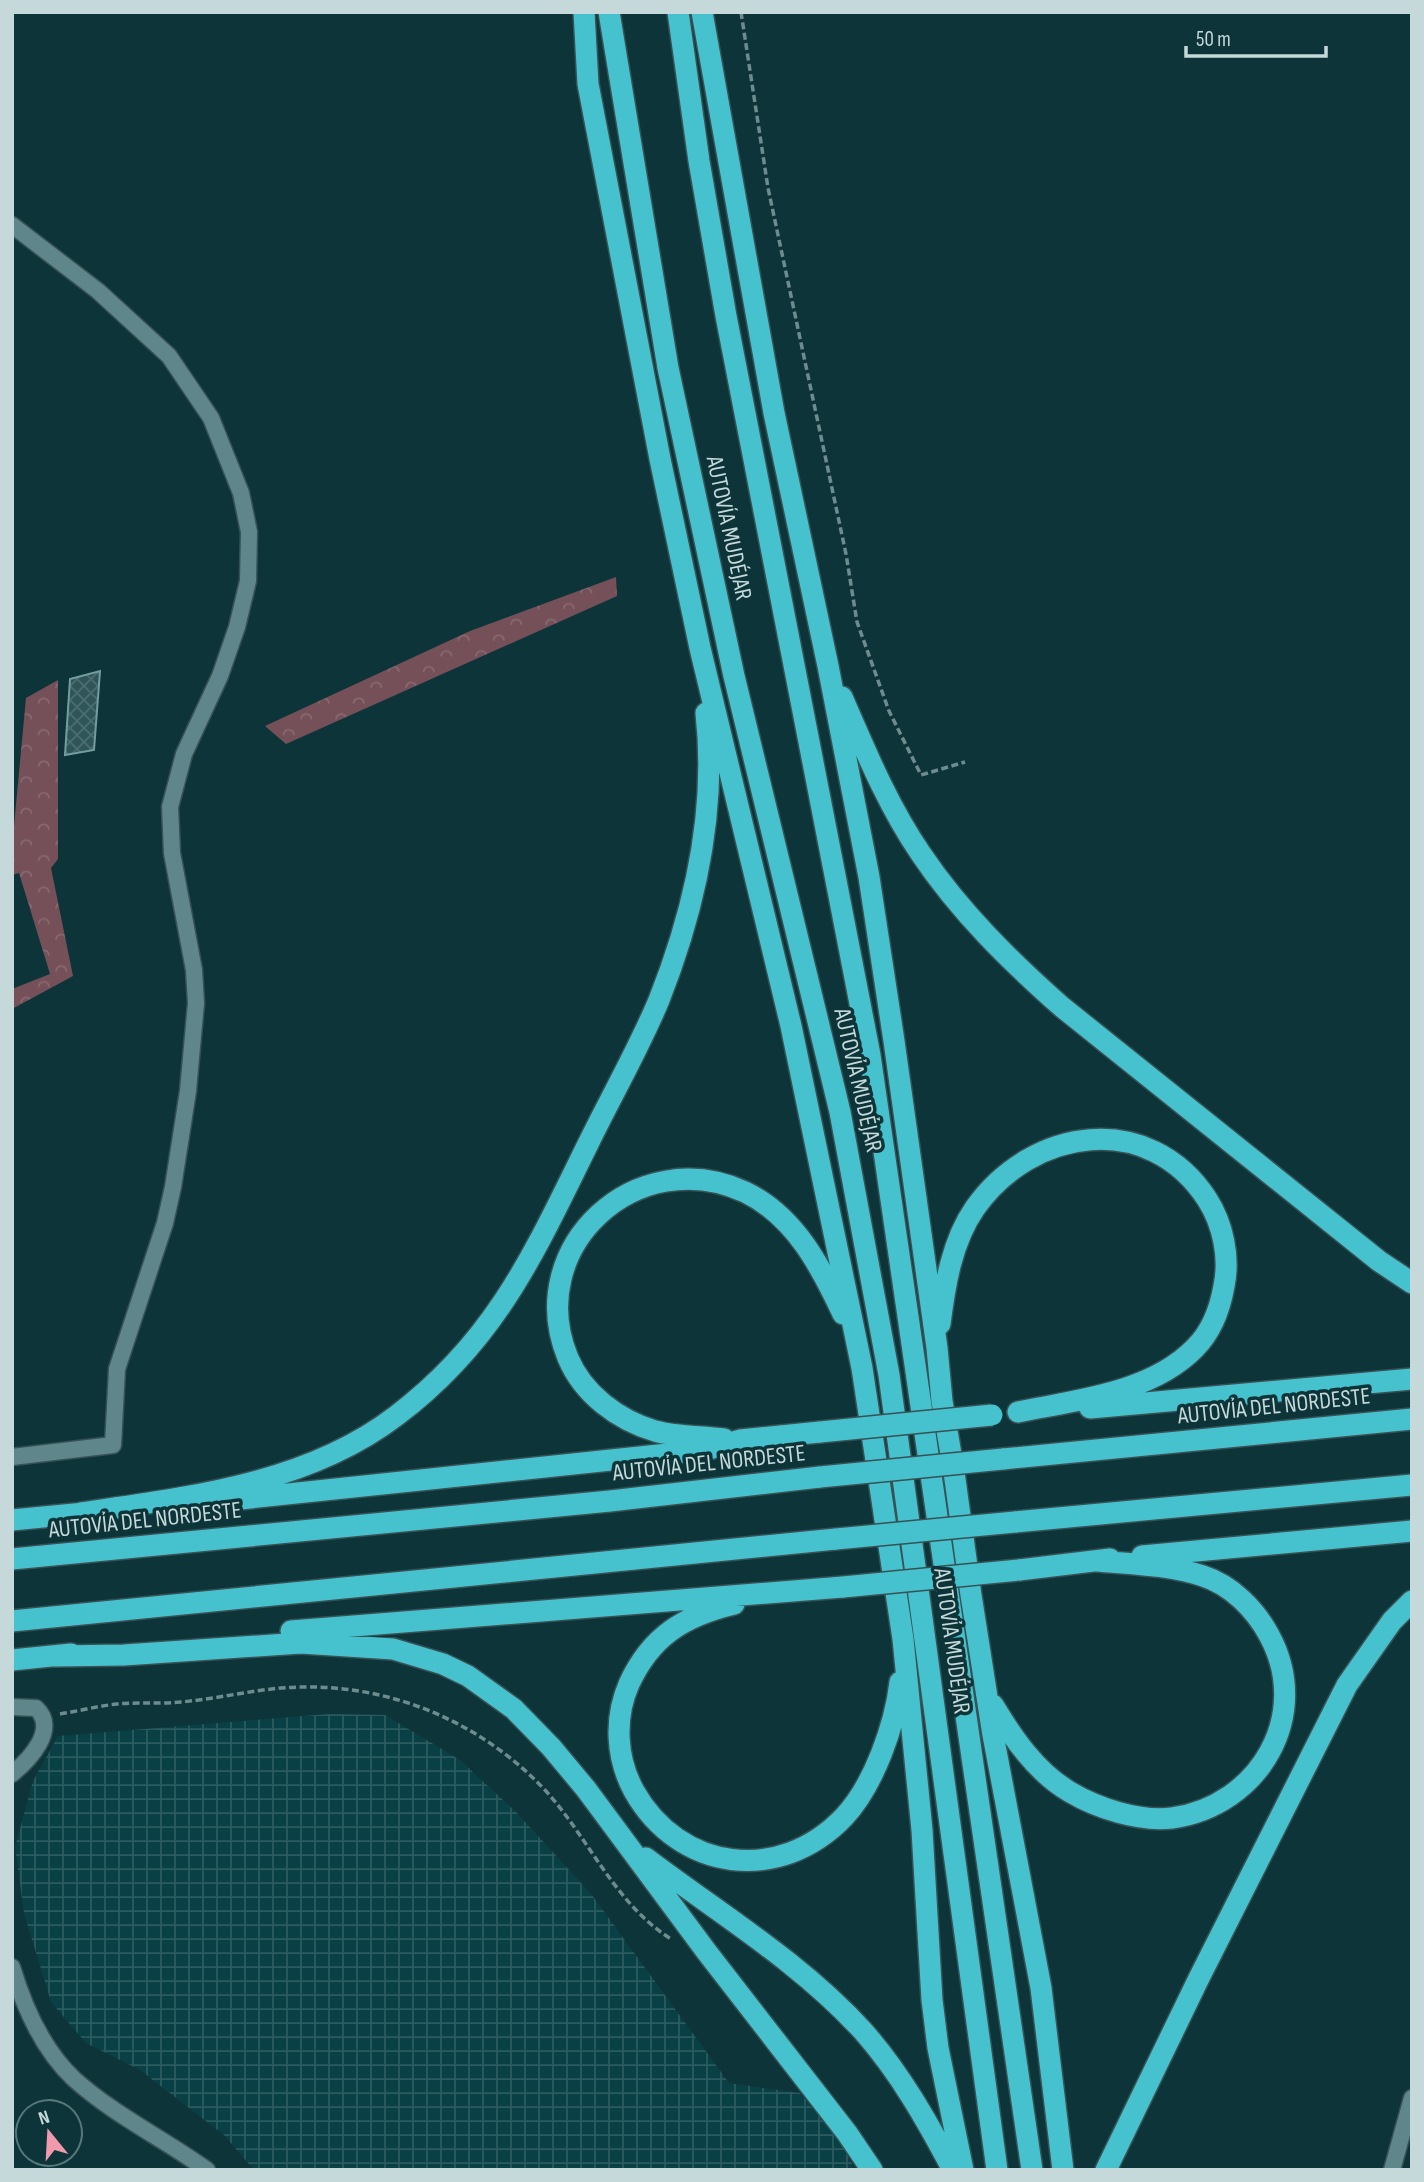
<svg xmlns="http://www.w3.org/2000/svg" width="1424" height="2182" font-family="'Sofia Sans Condensed',sans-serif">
<defs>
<pattern id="industrial-grid" width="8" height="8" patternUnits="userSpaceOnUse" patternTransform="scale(1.75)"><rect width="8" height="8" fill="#094045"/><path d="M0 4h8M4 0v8" fill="none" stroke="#2b5b5f"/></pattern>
<pattern id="forest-crowns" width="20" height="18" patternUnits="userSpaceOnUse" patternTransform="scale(1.75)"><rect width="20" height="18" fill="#755058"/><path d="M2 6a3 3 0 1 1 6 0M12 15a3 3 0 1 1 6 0" fill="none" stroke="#87696f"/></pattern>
<pattern id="building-cross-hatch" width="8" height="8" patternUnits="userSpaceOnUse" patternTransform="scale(1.75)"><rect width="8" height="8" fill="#2f5559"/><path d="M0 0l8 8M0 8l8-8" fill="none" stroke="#4c6d70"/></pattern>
</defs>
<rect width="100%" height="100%" fill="#0d3539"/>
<!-- industrial -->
<path fill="url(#industrial-grid)" d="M329,1714L385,1715L460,1760L517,1813L592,1895L729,2083L800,2093L842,2144L855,2170H254L224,2135L140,2070L86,2043L51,2002L24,1913L15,1847L33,1781L58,1736Z"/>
<!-- forest -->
<path fill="url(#forest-crowns)" d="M616,577L617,596L286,744L265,726L470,631Z
M58,680V859L51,868L73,976L12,1009V989L50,974L19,873L12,875V847L26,698Z"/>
<!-- building -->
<path fill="url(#building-cross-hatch)" stroke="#749da1" stroke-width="2" d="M100,671L94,750L65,755L70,679Z"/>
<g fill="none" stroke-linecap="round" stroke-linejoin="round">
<!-- minor casing -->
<g stroke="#375154" stroke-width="19">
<path id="minor" d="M12,225L98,291L169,356L211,418L241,493L249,532L248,581L237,627L220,676L184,754L170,807L172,853L194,970L196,1003L188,1091L173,1187L165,1223L117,1369L113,1445L12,1457
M12,1707L36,1708C59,1729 29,1760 12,1774
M12,1967C24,2007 43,2050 74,2079C114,2115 164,2139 207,2170
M1392,2170L1412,2098"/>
</g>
<!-- motorway casing -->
<g stroke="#375154" stroke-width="24">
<path id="motorway" d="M584,12L588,84L660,459L700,648L791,1026L862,1368L903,1639L922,1830L932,2000L938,2048L963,2170
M609,12L668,368L734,676L840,1112L889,1375L997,2170
M678,12L699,161L726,316L870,1055L1032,2170
M702,12L774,413L828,666L869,877L894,1041L937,1348L942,1401L954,1472L971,1595L993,1735L1041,1988L1063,2170
M842,697C865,750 888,806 921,854C960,912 1010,961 1062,1007L1379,1261L1412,1283
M940,1324C945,1284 952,1241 975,1208C1032,1127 1149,1110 1207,1199C1223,1224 1230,1257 1224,1286C1220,1309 1212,1331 1195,1348C1151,1393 1077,1400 1018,1412
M1090,1408L1412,1379
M724,1439C701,1436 677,1437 655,1431C618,1420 583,1394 568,1358C522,1247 637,1142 745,1192C795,1216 821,1267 843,1314
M1003,1459L1412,1419
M221,1501L706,1450L740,1440L820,1432
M81,1513C189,1497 307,1484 396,1416C497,1340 535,1251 589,1142C612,1095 639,1048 659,1000C695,909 717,811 706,713
M12,1520L95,1512
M1015,1522L1412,1485
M1142,1556L1412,1531
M12,1559L610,1501L820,1477
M1019,1570L1110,1559
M734,1604C684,1616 651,1636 629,1684C614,1718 616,1758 634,1791C679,1871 779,1885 844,1817C874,1785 895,1725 900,1682
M12,1621L836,1539
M291,1631L843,1587
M57,1656L124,1655L301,1643L393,1649L443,1664L468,1676L514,1709L551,1747L586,1789L706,1951L847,2133L872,2170
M12,1660L71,1654
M993,1705C1013,1738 1036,1772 1070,1792C1097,1808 1139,1822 1172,1818C1259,1806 1313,1715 1269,1635C1255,1609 1231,1585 1203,1576C1170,1565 1132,1564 1097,1561
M646,1858C720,1914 800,1962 863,2031C900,2073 927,2121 953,2170
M1106,2170L1198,1980L1347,1685L1392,1621L1412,1601"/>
</g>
<!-- path -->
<path stroke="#6e8b8e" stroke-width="3.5" stroke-dasharray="7 3.5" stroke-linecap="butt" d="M741,12L768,188L846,554L857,622L889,711L921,775L965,762
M60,1714C79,1711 98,1706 117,1704C139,1702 160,1704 181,1702C215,1699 248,1691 281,1688C381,1680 477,1718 545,1790C589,1838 614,1903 671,1939"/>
<!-- minor -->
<use href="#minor" stroke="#5f868b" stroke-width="16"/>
<!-- motorway -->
<use href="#motorway" stroke="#45c2ce" stroke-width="21"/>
<!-- motorway-bridge casing -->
<g stroke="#375154" stroke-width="24" stroke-linecap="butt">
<path id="motorway-bridge" d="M820,1432L992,1415
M820,1477L1003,1459
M836,1539L1015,1522
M843,1587L1019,1570"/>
</g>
<!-- motorway-bridge -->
<use href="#motorway-bridge" stroke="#45c2ce" stroke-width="21"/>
</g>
<g text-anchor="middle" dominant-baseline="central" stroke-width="7" stroke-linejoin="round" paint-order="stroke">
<!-- street labels -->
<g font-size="24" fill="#c5d9db" stroke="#0d3539">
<text transform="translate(729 528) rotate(78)">AUTOVÍA MUDÉJAR</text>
<text transform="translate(858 1080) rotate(77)">AUTOVÍA MUDÉJAR</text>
<text transform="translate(1274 1406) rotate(-6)">AUTOVÍA DEL NORDESTE</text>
<text transform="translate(709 1463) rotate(-6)">AUTOVÍA DEL NORDESTE</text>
<text transform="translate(145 1520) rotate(-6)">AUTOVÍA DEL NORDESTE</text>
<text transform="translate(952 1641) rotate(82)">AUTOVÍA MUDÉJAR</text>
</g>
</g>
<!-- border -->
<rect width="1424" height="2182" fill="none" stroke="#c5d9db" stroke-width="28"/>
<!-- north arrow -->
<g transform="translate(49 2133) rotate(342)"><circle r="33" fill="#0d3539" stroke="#57777a" stroke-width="2"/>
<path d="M0-5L12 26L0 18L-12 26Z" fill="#f29aad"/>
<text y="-10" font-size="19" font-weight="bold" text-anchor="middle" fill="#c5d9db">N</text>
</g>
<!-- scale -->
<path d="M1186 46v10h140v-10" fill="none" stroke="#c5d9db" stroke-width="3.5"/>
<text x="1196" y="46" font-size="21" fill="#c5d9db" stroke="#0d3539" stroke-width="5" paint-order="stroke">50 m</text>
</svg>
